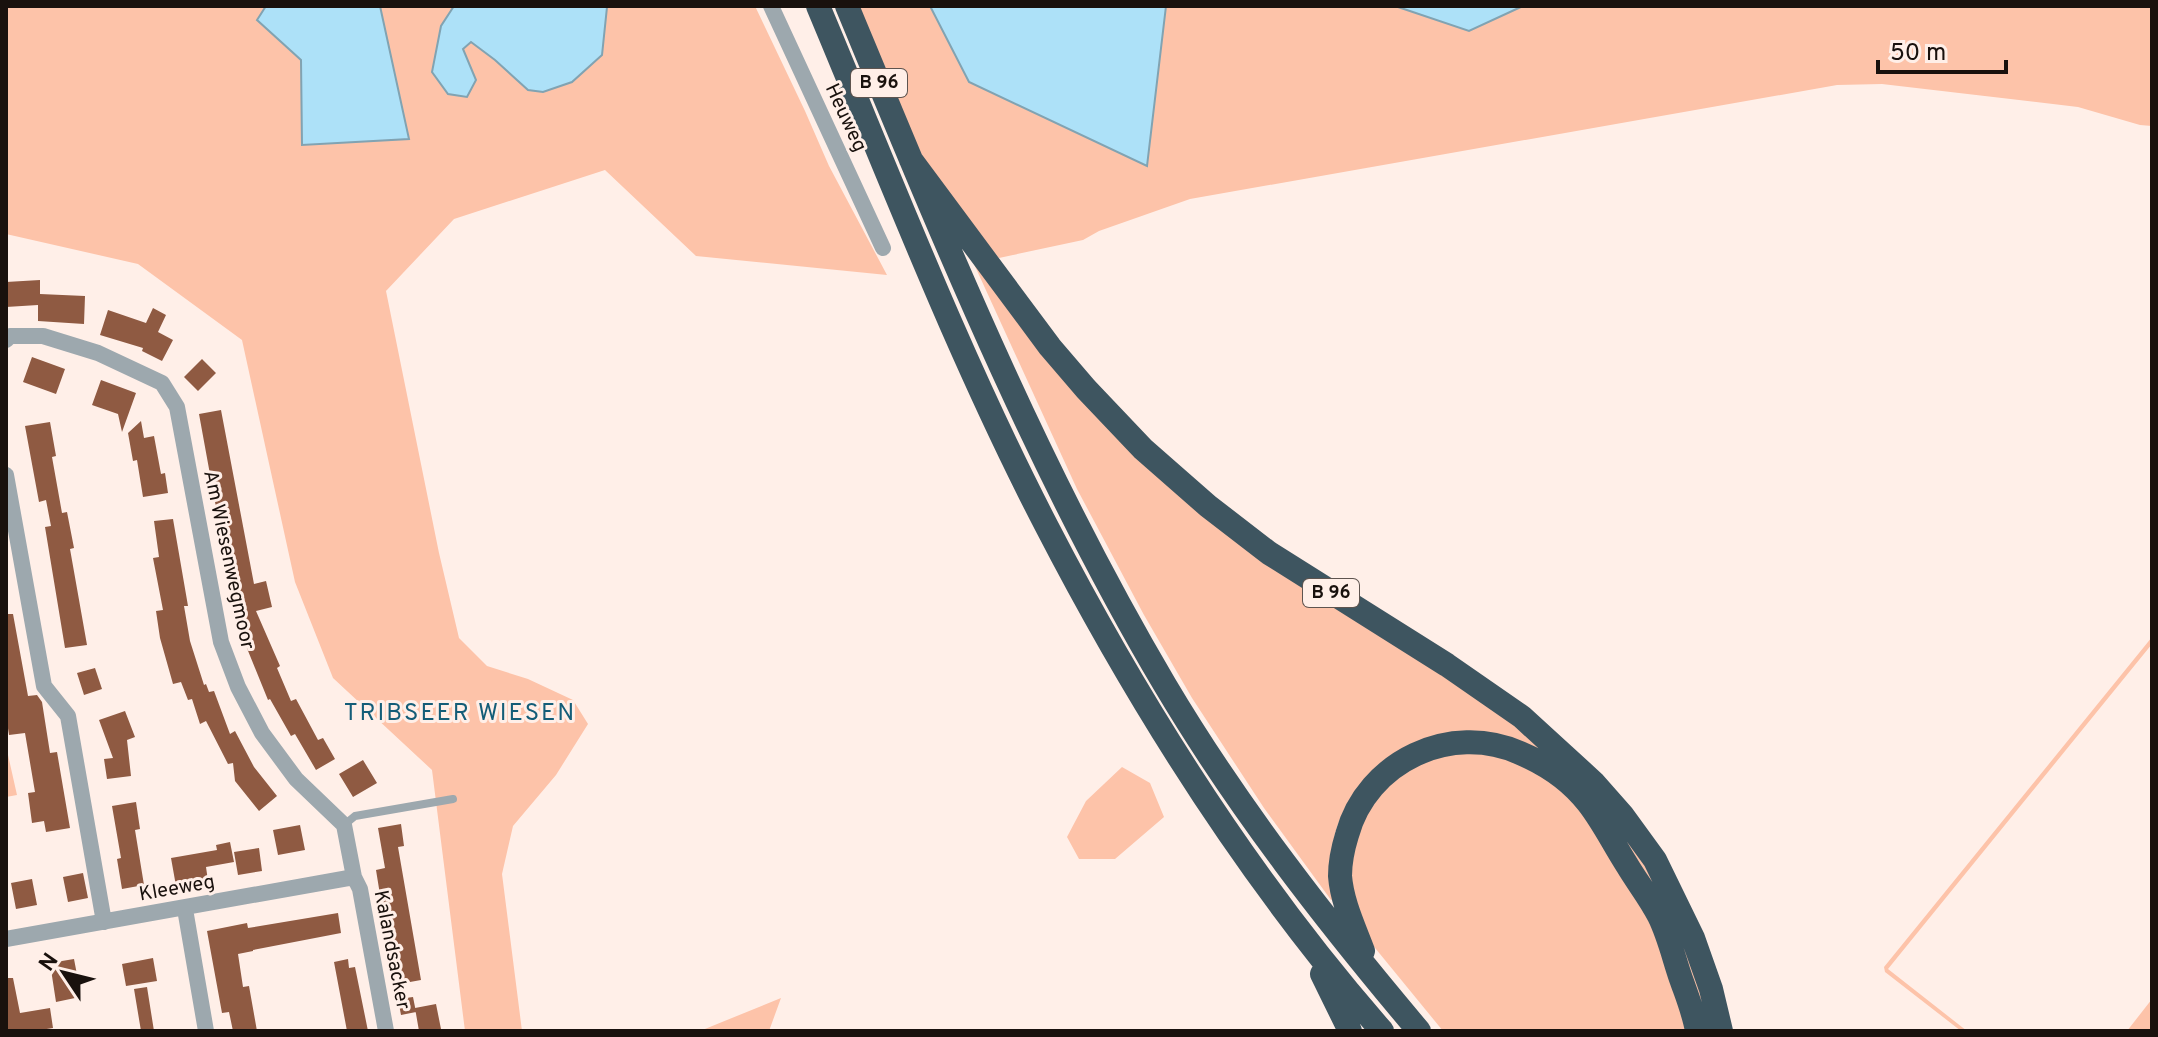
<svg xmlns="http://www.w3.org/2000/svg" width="2158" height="1037" font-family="Overpass,sans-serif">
<rect width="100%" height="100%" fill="#ffefe8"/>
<!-- green -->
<path fill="#fdc3a9" d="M6,6H755L805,111L829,166L887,275L696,256L605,170L454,219L386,291L439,553L459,638L487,666L528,679L573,700L588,724L556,775L513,826L502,874L522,1031H465L432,770L333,678L295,582L242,340L138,264L6,234Z
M847,6H930L969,82L1147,166L1166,6H1395L1469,31L1523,6H2152V126L2140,125L2078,107L1882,84L1837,85L1190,199L1099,231L1083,240L999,258L911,160Z
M963,240C998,282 1026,329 1060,371C1101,421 1149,467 1198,508C1283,577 1379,629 1469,691C1509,718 1549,746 1583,781C1628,829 1665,888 1690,949C1700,975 1705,1004 1712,1031H1704C1696,1000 1688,968 1677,938C1661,897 1636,858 1609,823C1593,801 1575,776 1552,761C1475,708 1368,736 1337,827C1329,850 1332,875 1334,899L1331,900L1264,808L1192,698L1144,615L1077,489Z
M2152,637V644L1888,969L1967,1031H1961L1885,972L1884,967Z
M6,746L17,795L6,797Z
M1480,749L1537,768L1585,814L1656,926L1689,1031H1443L1371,943L1350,898L1353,826L1407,764Z
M1122,767L1150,783L1164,817L1115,859H1079L1067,837L1086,801Z
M781,998L769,1031H700Z
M2152,999V1031H2127Z"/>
<!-- water -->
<path fill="#ade1f8" stroke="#81a3b2" stroke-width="2" d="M266,6H380L409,139L302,145L301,60L257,20Z
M454,6H605L607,7L602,55L572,82L543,92L528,90L495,60L471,42L463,49L476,80L467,97L448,94L432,72L441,26Z
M930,6H1166L1147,166L969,82Z
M1395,6H1523L1469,31Z"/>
<!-- building -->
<path fill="#8f5a42" d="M40,280V294L85,296L84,324L38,321V305L6,307V282Z
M153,308L166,315L158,332L173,340L162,361L142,351L143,348L100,335L108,310L146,323Z
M32,357L65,369L56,394L23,382Z
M202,359L216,373L198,391L184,377Z
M101,380L136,393L122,432L118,414L92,405Z
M221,410L254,584L266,581L272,607L256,611L280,666L277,668L291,701L296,699L318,740L323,738L335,759L316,770L295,734L291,736L270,699L268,700L242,636L232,595L199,414Z
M141,421L144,438L154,436L161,474L165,473L168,493L143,497L137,460L133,461L128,433Z
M50,422L56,456L52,457L62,513L67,512L74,548L70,549L87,645L65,648L45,527L51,526L46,500L39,502L25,426Z
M173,519L188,606H184L190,641L204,685L206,684L209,692L214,691L230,734L235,731L254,767L277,796L259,811L235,781L233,763L228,764L206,721L200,724L192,699L188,700L181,682L173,684L160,638L156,611L163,610L153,558L159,557L154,521Z
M6,614H13L28,696L37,695L42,702L50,753L57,752L70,828L46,832L44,821L32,823L28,793L35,792L25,733L9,735L6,715Z
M95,668L102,689L84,695L77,673Z
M125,711L135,737L127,740L131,776L107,779L104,759L113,758L99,720Z
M363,760L377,783L353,797L339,774Z
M136,802L140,829L135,830L144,885L122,889L117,859L121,858L112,806Z
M401,824L404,846L398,847L421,980L399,984L385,907H382L376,870L385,868L378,828Z
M300,825L305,850L278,855L273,830Z
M230,842L234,862L206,867L208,881L176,886L171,858L217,850L216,845Z
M259,848L262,871L238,875L234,852Z
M83,873L88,898L68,902L63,877Z
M32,879L37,905L16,909L11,883Z
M338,913L341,933L253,950V951L238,954L243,987L249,986L257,1031H233L229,1012L222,1013L207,931L247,923L248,928Z
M153,958L157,981L126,986L122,964Z
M74,959L79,985L73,986L75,998L56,1002L50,963Z
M348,959L349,968L355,967L368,1031H347L334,962Z
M6,978H13L20,1013L50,1008L53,1028L34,1031H6Z
M147,987L154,1031H141L134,989Z
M413,997L416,1012L401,1015L398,999Z
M436,1004L441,1029L419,1031L415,1008Z"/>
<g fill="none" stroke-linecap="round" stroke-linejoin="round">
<!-- lane -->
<path stroke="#9da8ae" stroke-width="8" d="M344,825L355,816L453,799"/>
<!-- street -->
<path stroke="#9da8ae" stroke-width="16" d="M771,6L883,248
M6,340L10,336H43L98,353L162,383L177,407L221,642L238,687L262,733L296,779L344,825L354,877L360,889L386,1031
M6,475L44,686L68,716L104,922
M185,909L206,1031
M6,939L354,877"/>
<!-- highway -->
<path stroke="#3e5560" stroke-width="24" d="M818,6C891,180 959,357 1046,525C1139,705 1248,878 1382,1031
M847,6C943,237 1037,469 1165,685C1238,808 1327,922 1419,1031
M911,160L1050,347L1086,389L1143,449L1208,506L1269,553L1447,665L1522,717L1593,782L1623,816L1655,860L1693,938L1711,989L1721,1031
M1363,951C1354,927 1342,902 1340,876C1340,863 1343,848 1347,835C1367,761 1451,722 1520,753C1546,764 1571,781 1588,803C1603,822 1614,845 1627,865C1637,882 1650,898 1659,916C1669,936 1674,959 1681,979C1687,996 1694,1013 1697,1031
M1322,974L1350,1031"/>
</g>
<g text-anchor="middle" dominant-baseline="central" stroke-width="6" stroke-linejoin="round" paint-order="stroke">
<!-- shield labels -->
<g fill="#ffefe8" stroke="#5e544f" stroke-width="2">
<rect x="851" y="69" width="56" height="28" rx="6"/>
<rect x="1303" y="579" width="56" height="28" rx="6"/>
</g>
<g font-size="18" font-weight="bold" fill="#19110d">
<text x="879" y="83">B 96</text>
<text x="1331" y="593">B 96</text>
</g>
<!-- street labels -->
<g font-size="20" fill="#19110d" stroke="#ffefe8">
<text transform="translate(845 118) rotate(65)">Heuweg</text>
<text transform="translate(228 560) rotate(78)">Am Wiesenwegmoor</text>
<text transform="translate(177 889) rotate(-10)">Kleeweg</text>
<text transform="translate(391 950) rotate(79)">Kalandsacker</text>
</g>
<!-- quarter labels -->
<g font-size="24" letter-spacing="2" fill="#145d78" stroke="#ffefe8">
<text x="460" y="714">TRIBSEER WIESEN</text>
</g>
</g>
<!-- border -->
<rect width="2158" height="1037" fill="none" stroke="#19110d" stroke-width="16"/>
<!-- north arrow -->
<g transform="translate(64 973) rotate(305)" stroke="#ffefe8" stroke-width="6" paint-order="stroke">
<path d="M0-6L14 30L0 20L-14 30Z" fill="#19110d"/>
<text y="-12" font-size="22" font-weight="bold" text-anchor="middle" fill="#19110d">N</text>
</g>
<!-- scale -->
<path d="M1878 60v12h128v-12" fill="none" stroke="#19110d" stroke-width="4"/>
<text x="1890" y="60" font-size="24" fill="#19110d" stroke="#ffefe8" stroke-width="6" paint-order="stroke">50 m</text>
</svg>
